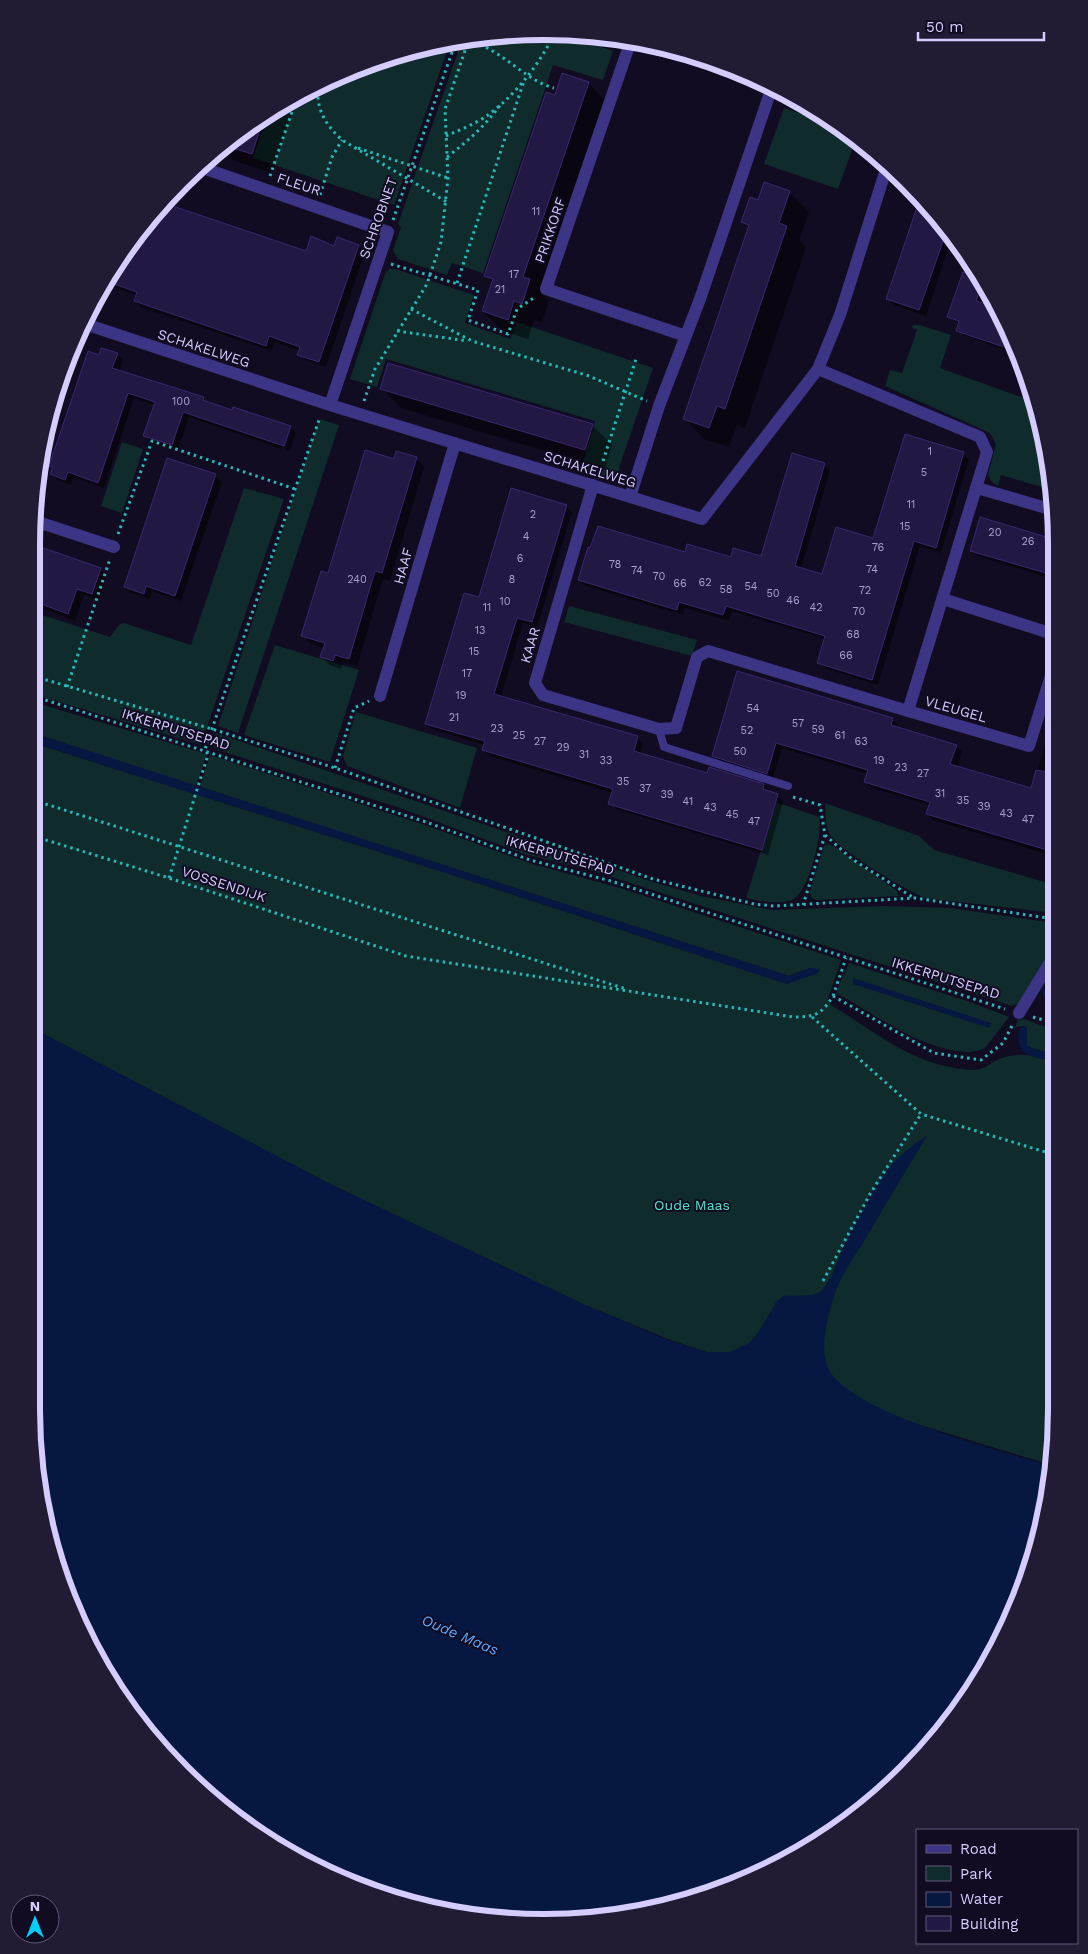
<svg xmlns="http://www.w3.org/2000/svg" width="1088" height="1954" font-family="'Work Sans',sans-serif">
<rect width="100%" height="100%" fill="#110c22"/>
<!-- green -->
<path fill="#0f2b2c" d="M511,32L563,34L613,51L603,80L553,65L483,273L452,263L447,275L398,259L393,250L401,227L398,224L462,40Z
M450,42L394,205L253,158L268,115L317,84L412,49Z
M784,108L833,125L855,142L838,189L764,164Z
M389,269H395L474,295L465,323L510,339L517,322L653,368L619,468V471L630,476L622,481L581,469L595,421L386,359L377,387L350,379L385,274Z
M913,325H919L951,335L940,368L1035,402L1052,477V490L1001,475L998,486L991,481L988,475L996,444L990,433L885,386L890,370L902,373L917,330L912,328Z
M319,419L339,425L238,733L218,726Z
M122,442L143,449L122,513L101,506Z
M244,488L284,499L201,745L33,694V612L110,637L120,624L124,623L191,645Z
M569,606L697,640L692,656L564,622Z
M275,645L359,670L330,762L244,735Z
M33,702L207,754L196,786L33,733Z
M356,712L477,748L460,808L347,766L343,756Z
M216,733L653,882L701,896L772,910L884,906L950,908L1054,923V946L1020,1003L1012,1006L593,871L524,854L400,808L215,749L213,743Z
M33,743L462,878L787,984L810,968L789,976L200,787L210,755L425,825L529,863L620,888L841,960L828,999L831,1005C879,1034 915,1068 975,1070C983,1070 989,1064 995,1061C1015,1050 1034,1056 1054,1062L1056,1443L1051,1465L917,1424L668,1339L585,1305L332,1185L34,1029Z
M776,802L819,817C823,832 809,893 792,900C778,905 760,901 746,898Z
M825,803L919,836L934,850L1048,883L1054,866V913L925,898C906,890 838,850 829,833C825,825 826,812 825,803Z
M828,844C834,844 885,883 896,890L899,896L816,900L812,898L810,892L824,846Z
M849,963L973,1003L1009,1017L985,1048C979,1050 972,1053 966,1052C919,1049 877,1015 836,993Z
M1024,1019L1054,1030V1054L1031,1048L1027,1045V1028L1024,1026L1015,1027L1018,1020Z"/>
<!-- water -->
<path fill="#061841" d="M33,733L789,976L810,968L820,969L818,973L787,984L462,878L33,743Z
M1054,973V988L1048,998L1042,994Z
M853,978L991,1023L989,1028L853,984Z
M1024,1026L1027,1028V1045L1031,1048L1054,1054V1062C1030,1055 1013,1058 1020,1027Z
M34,1029L332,1185L585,1305L668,1340L706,1352H730L749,1343L758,1333L776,1302L783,1296L812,1295L820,1292C831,1282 837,1262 843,1248C863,1206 885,1159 927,1136C906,1170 885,1205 865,1240C856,1254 845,1269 838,1285C830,1306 819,1345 827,1366C846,1413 1003,1451 1051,1466L1030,1575L988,1667L930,1748L882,1796L801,1854L740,1884L644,1913L577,1922L477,1918L411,1905L317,1870L259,1836L182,1773L137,1722L84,1637L58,1575L36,1477Z"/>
<!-- shadow -->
<path fill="#0007" d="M588,83L608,103L543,294L549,300L542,323L534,320L528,339L503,331L483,311L493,283L486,275L556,97Z
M297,97L271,173L214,154L232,137Z
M789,192L809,212L799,240L806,247L745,428L737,425L729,447L704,439L685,419L750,228L743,221L759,202Z
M169,196L166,205L307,252L358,246L365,252L326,367L305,360L299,354L300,351L275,342L272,351L141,307L135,301L137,295L112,287L110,294L99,290L159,206Z
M921,199L952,237L926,316L894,305L888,299Z
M969,257L970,259L1017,354L963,335L957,330L960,324L949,317Z
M117,354L123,360L119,372L204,398L209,403L290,427L296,433L290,451L284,450L291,429H289L282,449L189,417L178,450L150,441L144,435L155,405L134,398L104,488L74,477L71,485L57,480L52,474L54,468L51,465L99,356Z
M382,388L592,425L612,445L605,469L401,408Z
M963,454L969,459L941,553L920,546L878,685L824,668L819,662L826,639L732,611L729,621L685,608L683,615L586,586L580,580L686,553L732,559L762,557L824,464L830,470L801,569L823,576L874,539Z
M416,458L424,467L390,581L383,579L357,666L343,662L341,669L330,665L322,657L324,648L311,644L303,636L329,575L395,460Z
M168,459L216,476L222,482L181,601L152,591L150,599L131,593L125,587Z
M566,506L572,512L537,627L523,623L501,697L637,738L643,743L640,754L708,775L763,785L783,801L768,855L616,809L610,803L613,793L490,756L484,750L485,745L432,729L426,724L480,598Z
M1053,540V579L977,556L971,550Z
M100,569L107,576L99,600L84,595L75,621L42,608L34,601Z
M1053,718L1054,856L933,820L927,814L930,805L872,788L866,782L868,774L782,748L773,779L720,762L714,756L892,719L898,725L897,728L956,746L962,752L957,767L1032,789Z"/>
<!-- building -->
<path fill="#231744" stroke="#3b2771" d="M562,73L589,82L523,277L530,279L522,304L514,301L508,320L482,311L493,279L484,276L546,92L555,95Z
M264,117L252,154L224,145L232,137Z
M764,182L790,191L779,223L787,226L725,409L717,406L709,428L683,419L749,225L741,222L750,197L758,200Z
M920,198L947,230L919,310L886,299Z
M167,204L306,251L311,236L334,246L337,237L359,245L319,362L297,355L300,347L269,336L266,346L134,301L137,292L105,281L138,235L142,237L152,215L162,219Z
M963,272L979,278L982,283L976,301L994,307L1016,351L956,331L959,321L947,317Z
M101,348L118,353L112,368L204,397L203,400L232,410L233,407L291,426L284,446L183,412L172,445L143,436L155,402L128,393L98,483L68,472L65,480L50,474L53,467L49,466L88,351L99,355Z
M388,363L593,424L585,450L380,389Z
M905,434L964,452L936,548L914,541L872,680L817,663L825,636L726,606L723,615L679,602L677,610L578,580L588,547L590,548L598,526L685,552L687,544L731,557L733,548L761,556L792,453L825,463L795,566L822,574L836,527L873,538Z
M365,450L394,459L396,451L417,457L382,573L375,571L349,659L335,655L333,661L320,657L325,643L301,636L321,571L328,573Z
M167,458L216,474L175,596L146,586L144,594L124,587Z
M511,488L567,505L532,622L517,618L494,694L638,736L634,751L707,773L709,767L764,784L763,789L778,794L762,850L608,804L613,789L482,750L485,741L425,724L464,593L479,597Z
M980,517L1053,539V575L970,551Z
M32,544L101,568L92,594L77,589L68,614L33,601Z
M737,671L893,718L891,725L957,745L950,764L1031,788L1036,770L1053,773L1054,852L926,814L930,802L864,782L868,770L776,743L767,774L712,756Z"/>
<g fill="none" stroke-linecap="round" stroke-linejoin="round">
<!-- path -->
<path stroke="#26b9ba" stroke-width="3" stroke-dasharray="2.5 4" stroke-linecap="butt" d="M468,40C503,50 524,80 554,88
M318,84C316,109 324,123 342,140L447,202
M446,136C459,130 473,125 485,117C513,98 540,64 554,34
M358,148L448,178
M447,157C468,141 486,125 501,104
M270,176L297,97
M320,195L332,157L342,140
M393,220L456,41
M391,264L478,290L468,320L508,334L517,309L535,297
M457,283L524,81
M411,309L472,341L589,376L647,401
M397,331L468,341
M364,401L375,369L427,284L441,242L448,178L445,109L469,39
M603,461L637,356
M118,534L152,441L295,489
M33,676L212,729L335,768L653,879L754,904L774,906L915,898L1054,919
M67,687L110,559
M33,696L426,822L530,860L611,881L1005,1009
M335,768L354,708L369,701
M793,797L820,805L825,835L803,905
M33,800L626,989
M825,835L852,859L914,898
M33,836L169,878L406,956L793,1017C815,1017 821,1015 833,996L934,1053L981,1060L1003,1043L1013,1024
M169,878L208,755L205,749L212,729L320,417
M833,996L846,958
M812,1017L921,1114L1055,1155
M1033,1017L1054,1023
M823,1281L870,1194L921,1114"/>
<!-- lane -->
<path stroke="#3c3484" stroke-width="8" d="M659,729L664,747L788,786"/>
<!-- street -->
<path stroke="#3c3484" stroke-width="12" d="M631,40L546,289L686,336
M678,51L741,73
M200,167L388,232L330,405
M85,324L330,405L702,519L818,369L840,315L887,166
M818,369L980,437L987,452L908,711L1029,746L1053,669
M593,485L535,683L543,695L659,729L676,728L697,657L708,651L908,711
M977,488L1053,510
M630,497L659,406L700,299L772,87
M32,520L114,547
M943,599L1053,634
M380,696L455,443
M1019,1013L1054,956"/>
</g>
<g text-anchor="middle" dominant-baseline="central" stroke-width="4" stroke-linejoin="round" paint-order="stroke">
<!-- number labels -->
<g font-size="11" fill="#a9a0d0">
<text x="536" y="211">11</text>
<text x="514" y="274">17</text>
<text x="500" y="289">21</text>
<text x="181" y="401">100</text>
<text x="930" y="451">1</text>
<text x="924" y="472">5</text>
<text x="911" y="504">11</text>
<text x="533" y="514">2</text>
<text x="905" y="526">15</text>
<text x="995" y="532">20</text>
<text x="526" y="536">4</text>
<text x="1028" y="541">26</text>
<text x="878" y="547">76</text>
<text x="520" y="558">6</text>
<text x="615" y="564">78</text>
<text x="872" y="569">74</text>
<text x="637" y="570">74</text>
<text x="659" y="576">70</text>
<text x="357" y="579">240</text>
<text x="512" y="579">8</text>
<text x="705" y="582">62</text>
<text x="680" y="583">66</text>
<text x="751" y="586">54</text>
<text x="726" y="589">58</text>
<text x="865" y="590">72</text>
<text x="773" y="593">50</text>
<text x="793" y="600">46</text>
<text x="505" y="601">10</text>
<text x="487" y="607">11</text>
<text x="816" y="607">42</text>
<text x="859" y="611">70</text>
<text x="480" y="630">13</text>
<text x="853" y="634">68</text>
<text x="474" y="651">15</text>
<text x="846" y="655">66</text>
<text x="467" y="673">17</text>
<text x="461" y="695">19</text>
<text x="753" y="708">54</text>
<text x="454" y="717">21</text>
<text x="798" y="723">57</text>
<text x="497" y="728">23</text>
<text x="818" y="729">59</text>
<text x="747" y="730">52</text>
<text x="519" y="735">25</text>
<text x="840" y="735">61</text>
<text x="540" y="741">27</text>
<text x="861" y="741">63</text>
<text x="563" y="747">29</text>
<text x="740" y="751">50</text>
<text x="584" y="754">31</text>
<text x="606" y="760">33</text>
<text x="879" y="760">19</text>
<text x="901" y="767">23</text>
<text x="923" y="773">27</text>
<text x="623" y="781">35</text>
<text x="645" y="788">37</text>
<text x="940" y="793">31</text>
<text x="667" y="794">39</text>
<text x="963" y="800">35</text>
<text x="688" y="801">41</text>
<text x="984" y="806">39</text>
<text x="710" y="807">43</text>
<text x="1006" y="813">43</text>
<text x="732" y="814">45</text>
<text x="1028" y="819">47</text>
<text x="754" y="821">47</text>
</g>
<!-- street labels -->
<g font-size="14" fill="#d6cdff" stroke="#110c22">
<text transform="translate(299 184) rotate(18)">FLEUR</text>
<text transform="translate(378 218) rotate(-70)">SCHROBNET</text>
<text transform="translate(550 230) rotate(-71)">PRIKKORF</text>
<text transform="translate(204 348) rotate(18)">SCHAKELWEG</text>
<text transform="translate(590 469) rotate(17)">SCHAKELWEG</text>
<text transform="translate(403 566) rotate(-74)">HAAF</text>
<text transform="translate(530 645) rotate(-73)">KAAR</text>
<text transform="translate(956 709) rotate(16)">VLEUGEL</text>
<text transform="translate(176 729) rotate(17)">IKKERPUTSEPAD</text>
<text transform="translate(560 855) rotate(16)">IKKERPUTSEPAD</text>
<text transform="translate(224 884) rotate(18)">VOSSENDIJK</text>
<text transform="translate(946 978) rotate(17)">IKKERPUTSEPAD</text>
</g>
<!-- park labels -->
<g font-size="14" fill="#51e6cb" stroke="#110c22">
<text x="692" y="1205">Oude Maas</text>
</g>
<!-- water labels -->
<g font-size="15" font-style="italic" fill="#5ba8ff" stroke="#110c22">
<text transform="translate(460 1635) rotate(23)">Oude Maas</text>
</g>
</g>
<!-- crop -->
<path d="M0 0H1088V1954H0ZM544 40H544A504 504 0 0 1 1048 544V1410A504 504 0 0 1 544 1914H544A504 504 0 0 1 40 1410V544A504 504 0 0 1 544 40Z" fill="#211b34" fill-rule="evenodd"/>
<path fill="none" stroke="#d6cdff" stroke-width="6" d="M544 40H544A504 504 0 0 1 1048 544V1410A504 504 0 0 1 544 1914H544A504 504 0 0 1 40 1410V544A504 504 0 0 1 544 40Z"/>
<!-- legend -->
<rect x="916" y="1829" width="162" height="115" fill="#110c22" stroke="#60597a"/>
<rect x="926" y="1845" width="25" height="8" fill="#3c3484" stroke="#60597a"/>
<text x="960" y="1854" font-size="15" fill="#d6cdff">Road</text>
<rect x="926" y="1866" width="25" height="15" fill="#0f2b2c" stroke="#60597a"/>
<text x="960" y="1879" font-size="15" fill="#d6cdff">Park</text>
<rect x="926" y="1892" width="25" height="15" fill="#061841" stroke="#60597a"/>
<text x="960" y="1904" font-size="15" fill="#d6cdff">Water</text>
<rect x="926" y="1916" width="25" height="15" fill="#231744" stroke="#60597a"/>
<text x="960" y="1929" font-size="15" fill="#d6cdff">Building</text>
<!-- north arrow -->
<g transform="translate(35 1919)"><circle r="24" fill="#110c22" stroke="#60597a"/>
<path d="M0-4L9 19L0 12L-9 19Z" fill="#00cff8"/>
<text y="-8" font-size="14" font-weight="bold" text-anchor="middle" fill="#d6cdff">N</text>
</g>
<!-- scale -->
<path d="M918 32v8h126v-8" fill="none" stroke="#d6cdff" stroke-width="2.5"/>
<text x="926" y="32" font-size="15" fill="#d6cdff" stroke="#110c22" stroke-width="4" paint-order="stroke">50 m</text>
</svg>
